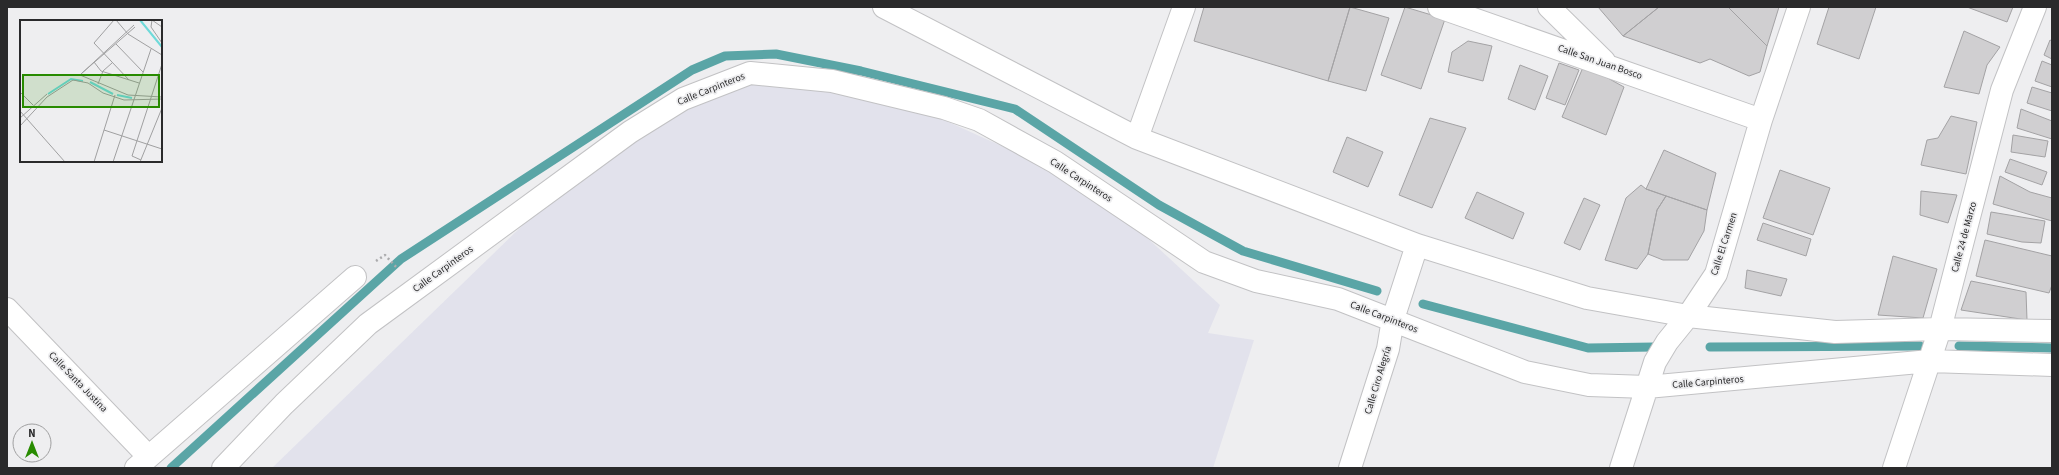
<svg xmlns="http://www.w3.org/2000/svg" width="2059" height="475" font-family="'Source Sans 3',sans-serif">
<rect width="100%" height="100%" fill="#eeeef0"/>
<!-- built -->
<path fill="#e2e2ec" d="M750,73L889,95L1092,187L1220,305L1208,333L1254,340L1213,468H272L585,165Z"/>
<g fill="none" stroke-linecap="round" stroke-linejoin="round">
<!-- stream -->
<path stroke="#5aa5a6" stroke-width="9" d="M1423,304L1588,348L1654,347
M1959,346L2052,348
M1710,347L1920,346
M171,468L401,259L692,70L725,56L776,54L861,71L1015,109L1159,205L1243,251L1377,291"/>
</g>
<!-- building -->
<path fill="#d0cfd1" stroke="#a3a2a4" d="M1204,7H1350L1328,81L1194,41Z
M1350,7L1389,18L1366,91L1328,81Z
M1405,7L1445,19L1421,89L1381,75Z
M1598,7H1659L1623,36Z
M1659,7H1728L1767,46L1760,72L1749,76L1710,59L1700,63L1623,36Z
M1728,7H1779L1767,46Z
M1829,7H1876L1859,59L1817,44Z
M1967,7H2013L2007,22Z
M1964,31L2000,47L1987,65L1979,94L1944,87Z
M2050,40L2052,41V59L2044,55Z
M1468,41L1492,46L1483,81L1448,72L1452,52Z
M2042,61L2052,65V87L2035,81Z
M1559,63L1579,70L1565,105L1546,98Z
M1520,65L1548,76L1535,110L1508,99Z
M1584,65L1624,87L1606,135L1562,117Z
M2032,87L2052,93V111L2027,103Z
M2021,109L2052,121V139L2017,128Z
M1951,116L1977,122L1966,174L1921,165L1927,140L1938,138Z
M1430,118L1466,128L1432,208L1399,195Z
M2013,135L2048,141L2045,157L2011,152Z
M1347,137L1383,152L1368,187L1333,172Z
M1664,150L1716,173L1707,210L1646,189Z
M2010,159L2047,172L2042,185L2005,172Z
M1780,170L1830,188L1813,235L1763,218Z
M2000,176L2030,192L2052,198V221L1993,204Z
M1641,185L1646,189L1666,196L1657,210L1648,254L1637,269L1605,260L1626,198Z
M1921,191L1957,195L1948,223L1920,215Z
M1477,192L1524,213L1513,239L1465,218Z
M1666,196L1707,210L1704,231L1688,260H1663L1648,254L1657,210Z
M1584,198L1600,205L1580,250L1564,243Z
M1991,212L2045,221L2041,243L2022,242L1987,234Z
M1763,223L1811,239L1806,256L1757,240Z
M1985,240L2052,256V285L2049,293L1976,276Z
M1893,256L1937,269L1923,318L1878,315Z
M1747,270L1787,279L1781,296L1745,288Z
M1971,281L2026,292L2027,320L1961,310Z"/>
<g fill="none" stroke-linecap="round" stroke-linejoin="round">
<!-- minor casing -->
<g stroke="#c2c2c4" stroke-width="24">
<path id="minor" d="M884,7L1137,138L1417,245L1587,298L1688,316L1835,332L1940,329L2052,331
M1439,7L1761,120
M1549,7L1604,61
M1137,138L1184,7
M7,309L148,456
M136,468L355,277
M223,468L284,404L368,324L630,132L683,99L750,73L832,81L944,108L979,120L1055,162L1204,262L1256,281L1338,299L1525,372L1589,385L1647,387L1930,361L2052,365
M1350,468L1388,349L1393,319L1417,245
M1621,468L1655,362L1667,342L1688,316L1716,274L1761,120L1799,7
M1894,468L1940,329L2002,90L2035,7"/>
</g>
<!-- path -->
<path stroke="#ababad" stroke-width="2.5" stroke-dasharray="2 3" stroke-linecap="butt" d="M376,261L385,255L398,269"/>
<!-- minor -->
<use href="#minor" stroke="#fff" stroke-width="22"/>
</g>
<g text-anchor="middle" dominant-baseline="central" stroke-width="3.5" stroke-linejoin="round" paint-order="stroke">
<!-- street labels -->
<g font-size="10" fill="#2a2a2b" stroke="#eeeef0">
<text transform="translate(1600 62) rotate(19)">Calle San Juan Bosco</text>
<text transform="translate(711 89) rotate(-22)">Calle Carpinteros</text>
<text transform="translate(1081 180) rotate(33)">Calle Carpinteros</text>
<text transform="translate(1964 237) rotate(-75)">Calle 24 de Marzo</text>
<text transform="translate(1724 244) rotate(-72)">Calle El Carmen</text>
<text transform="translate(443 269) rotate(-36)">Calle Carpinteros</text>
<text transform="translate(1384 317) rotate(21)">Calle Carpinteros</text>
<text transform="translate(1378 380) rotate(-73)">Calle Ciro Alegría</text>
<text transform="translate(78 382) rotate(46)">Calle Santa Justina</text>
<text transform="translate(1708 382) rotate(-5)">Calle Carpinteros</text>
</g>
</g>
<!-- overview -->
<g transform="translate(20 20)">
<rect width="142" height="142" fill="#eeeef0"/>
<path fill="none" stroke="#6edada" stroke-width="2" d="M120,0L142,27M70,62L93,74M28,74L51,59L63,61M97,75L112,78"/>
<path fill="none" stroke="#a0a0a1" stroke-width="1" d="M94,0L74,23L109,60M96,0L108,14L142,35M132,0L131,7L142,23M132,0L142,7M114,5L60,55L108,75L142,77M96,24L123,52M74,42L81,51L119,63M62,53L115,7M78,64L83,51L92,43M0,72L13,85M0,91L45,142M0,98L27,74M0,106L27,77L53,60L68,63L83,73L104,80L142,79M84,110L142,129M121,140L112,136L142,44M74,142L95,75M93,142L131,29M120,142L142,88"/>
<path fill="#288b00" fill-opacity="0.15" stroke="#288b00" stroke-width="2" d="M3,55H139V87H3Z"/>
<rect width="142" height="142" fill="none" stroke="#2a2a2b" stroke-width="2"/>
</g>
<!-- border -->
<rect width="2059" height="475" fill="none" stroke="#2a2a2b" stroke-width="16"/>
<!-- north arrow -->
<g transform="translate(32 443)"><circle r="19" fill="#eeeef0" stroke="#a0a0a1"/>
<path d="M0-3L7 15L0 10L-7 15Z" fill="#288b00"/>
<text y="-6" font-size="11" font-weight="bold" text-anchor="middle" fill="#2a2a2b">N</text>
</g>
</svg>
